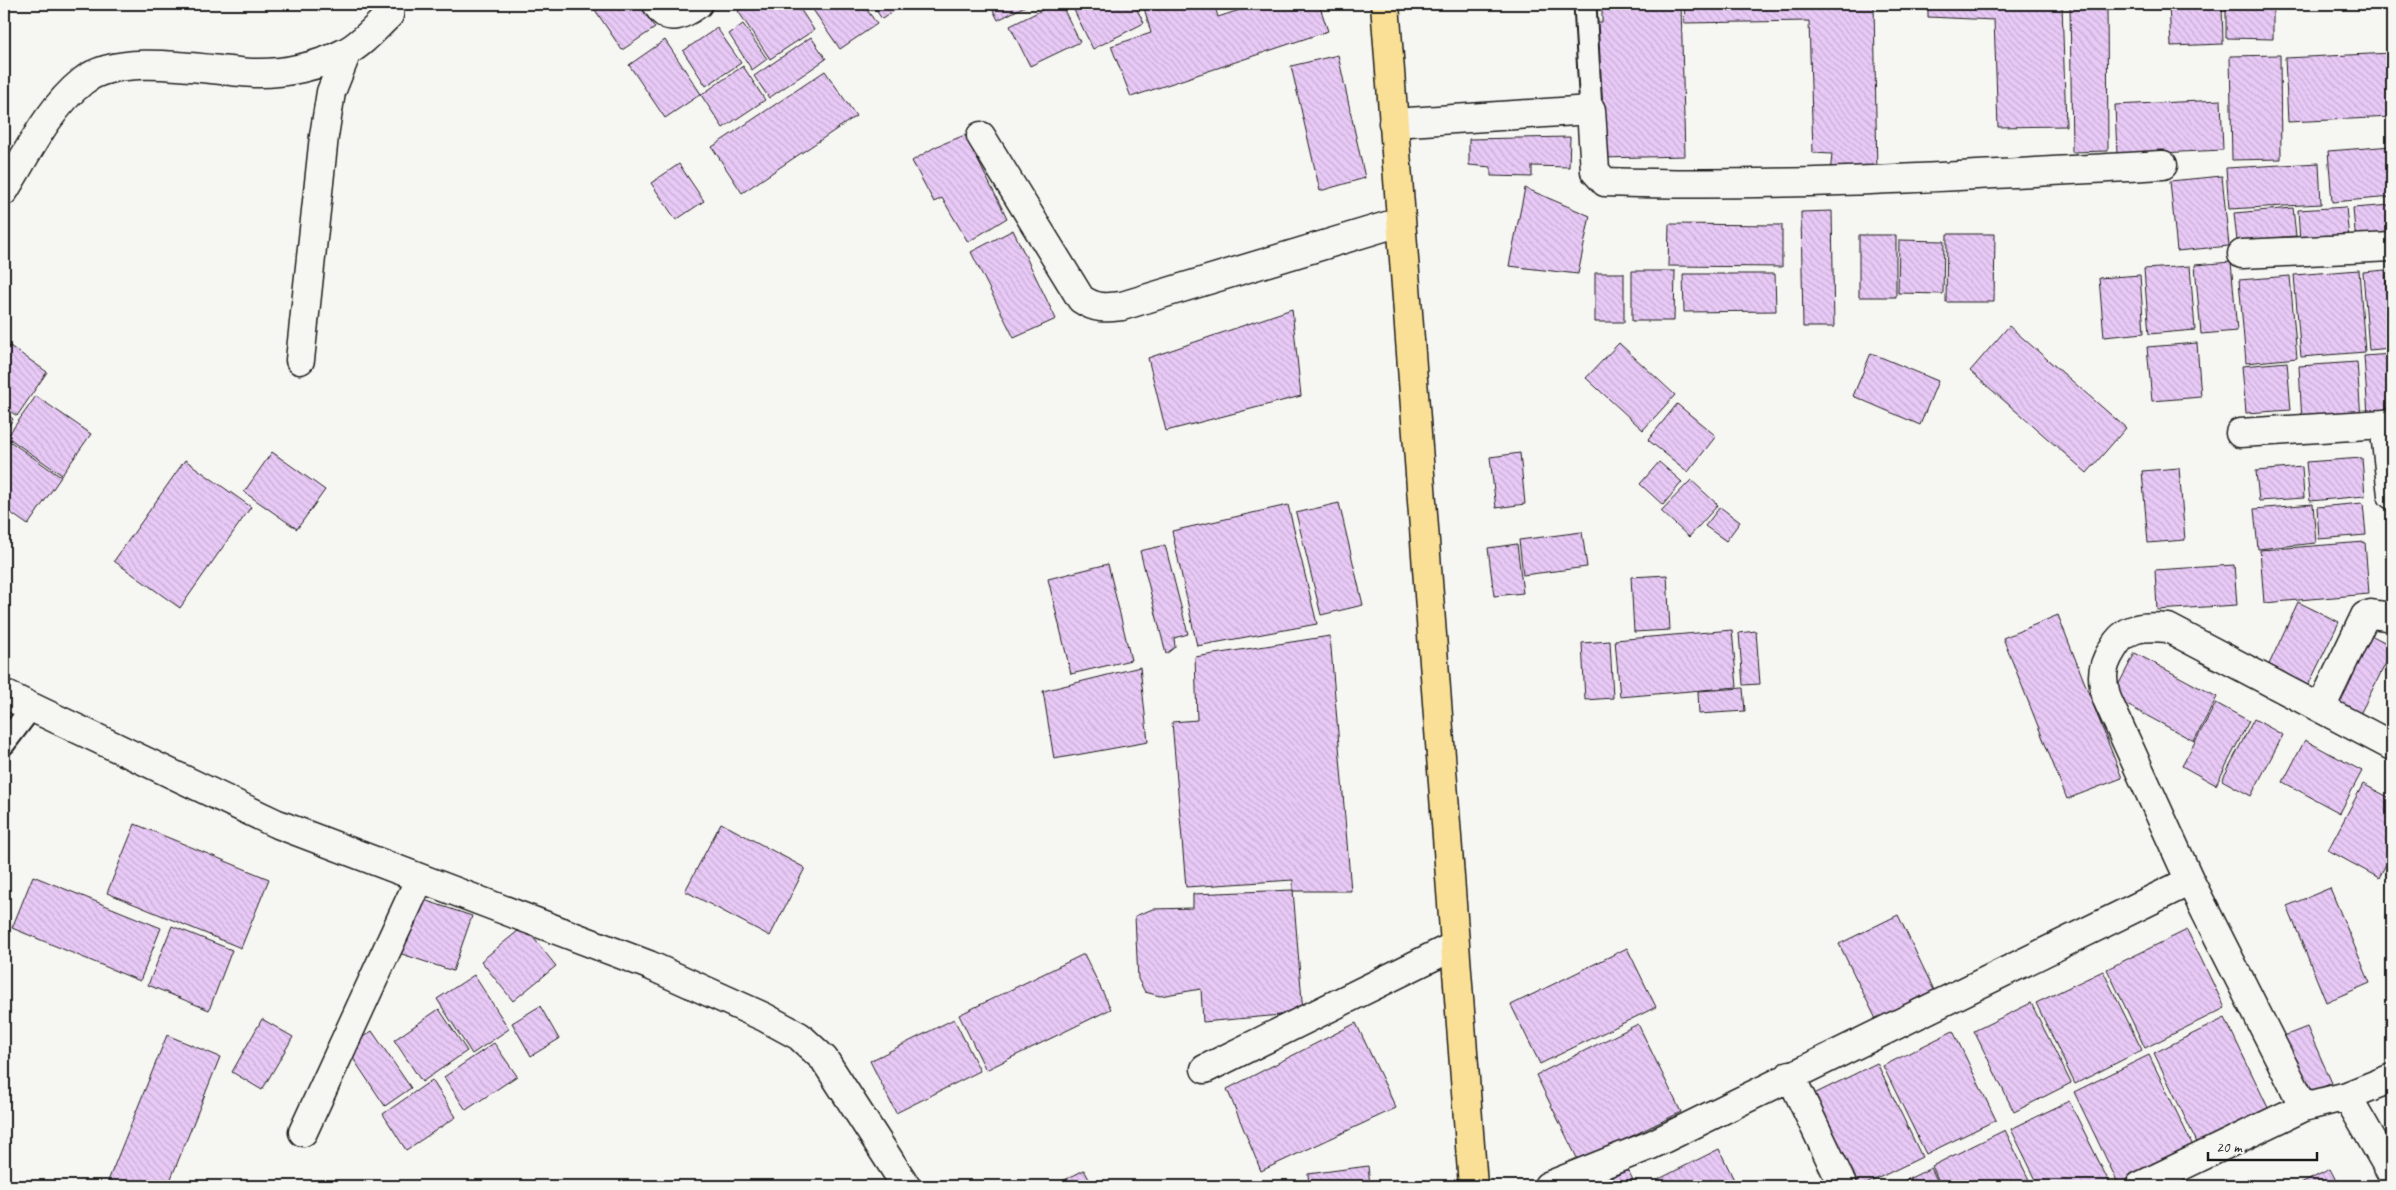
<svg xmlns="http://www.w3.org/2000/svg" width="2396" height="1190" font-family="Caveat,sans-serif">
<defs>
<pattern id="building-back-hatch" width="6" height="6" patternUnits="userSpaceOnUse" patternTransform="scale(1.25)"><rect width="6" height="6" fill="#e9caf7"/><path d="M-1 5l2 2M0 0l6 6M5-1l2 2" fill="none" stroke="#c7add3"/></pattern>
</defs>
<rect width="100%" height="100%" fill="#f6f6f2"/>
<filter id="ink" filterUnits="userSpaceOnUse"><feTurbulence type="fractalNoise" baseFrequency=".02" numOctaves="2"/><feDisplacementMap in="SourceGraphic" scale="10" xChannelSelector="R" yChannelSelector="G"/><feConvolveMatrix kernelMatrix="1 2 1 2 8 2 1 2 1" color-interpolation-filters="sRGB"/></filter>
<g filter="url(#ink)">
<!-- building -->
<path fill="url(#building-back-hatch)" stroke="#1c1c1c" d="M591,4H639L655,28L622,50Z
M749,4H797L814,30L770,59L738,11Z
M809,4H863L877,24L840,49Z
M872,4H904L882,19Z
M990,4H1029L998,20Z
M1054,4H1061L1080,42L1030,66L1010,26Z
M1071,4H1134L1144,23L1093,49Z
M1143,4H1214L1218,17L1258,4H1319L1328,31L1131,97L1111,46L1151,33Z
M1602,4H1681L1685,156L1602,158L1600,62H1592L1591,23L1602,22Z
M1685,4H1874L1877,174H1830L1832,154L1813,153L1809,21L1684,23Z
M1928,4H2062L2066,126L1998,127L1994,20L1928,17Z
M2070,4H2107L2108,151L2072,152Z
M2169,4H2222L2223,44L2171,46Z
M2226,4H2273V39L2226,38Z
M2314,4H2392V6L2314,5Z
M743,24L767,59L752,70L729,34Z
M717,28L741,63L706,86L683,51Z
M811,37L826,59L769,98L754,76Z
M665,40L701,94L665,118L629,65Z
M2392,53V117L2288,122L2285,58Z
M1338,55L1365,178L1320,191L1291,66Z
M2280,55L2281,159L2232,160L2230,56Z
M743,66L765,100L723,128L701,95Z
M825,71L856,116L742,193L712,147Z
M2221,100L2223,150L2117,155L2115,105Z
M965,135L1007,218L968,242L942,198L934,202L912,161L935,147Z
M1570,137L1569,167L1532,166V177L1491,176V167L1469,165V139Z
M2392,146V197L2332,202L2328,151Z
M2319,163L2321,204L2229,209L2226,168Z
M679,164L704,201L676,220L651,183Z
M2222,176L2229,246L2177,251L2170,181Z
M1525,188L1590,216L1578,274L1509,266Z
M2392,205V240L2356,243L2353,208Z
M2346,207L2349,239L2300,243L2298,210Z
M2293,208L2296,236L2237,241L2234,213Z
M1832,211L1834,327H1803L1801,212Z
M1669,224L1782,225V267L1668,266Z
M1013,230L1056,319L1014,338L971,252Z
M1947,234H1995L1994,302H1946Z
M1859,235H1896V297H1859Z
M1899,240L1944,241L1943,294L1898,293Z
M2231,262L2237,331L2201,334L2195,265Z
M2190,266L2195,330L2149,334L2144,269Z
M2359,270L2365,352L2301,357L2294,275Z
M2385,270L2391,348L2369,350L2363,272Z
M2390,270H2392V302Z
M1632,271H1675L1674,321H1632Z
M1595,273H1624V322H1595Z
M1683,274H1775L1776,311L1684,312Z
M2140,275L2144,333L2104,337L2099,278Z
M2290,276L2297,358L2246,363L2239,280Z
M1292,309L1301,396L1166,431L1148,358Z
M2009,326L2126,428L2087,473L1970,371Z
M1619,343L1675,395L1643,430L1586,378Z
M2197,343L2201,397L2152,401L2147,347Z
M10,346L47,372L17,416L4,407V355Z
M1871,353L1938,381L1920,425L1853,396Z
M2392,354V413L2368,415L2364,356Z
M2287,362L2291,410L2246,413L2242,366Z
M2357,362L2361,419L2302,423L2299,366Z
M36,396L91,434L62,475L7,437Z
M1677,404L1716,436L1688,472L1648,440Z
M4,412L13,419L4,433Z
M8,440L61,477L28,525L4,508V446Z
M272,452L325,490L297,529L244,492Z
M1520,453L1525,504L1496,508L1490,457Z
M2362,458L2365,496L2310,501L2306,462Z
M185,460L251,507L180,608L114,561Z
M1659,462L1682,482L1663,505L1640,484Z
M2302,467L2304,498L2259,501L2256,471Z
M2179,468L2185,540L2148,543L2142,471Z
M1691,480L1718,505L1689,537L1661,511Z
M1339,503L1363,605L1321,615L1296,513Z
M2363,503L2366,535L2319,539L2317,507Z
M2313,504L2316,543L2258,549L2254,509Z
M1288,505L1317,624L1197,646L1172,531Z
M1720,507L1740,522L1726,541L1705,526Z
M1582,532L1587,567L1523,575L1519,540Z
M2365,542L2369,594L2264,603L2260,550Z
M1517,544L1523,593L1494,596L1488,548Z
M1165,545L1188,634L1174,638L1175,647L1166,654L1140,551Z
M1108,564L1131,660L1071,674L1048,579Z
M2234,565L2237,605L2157,610L2155,570Z
M1667,575L1670,630L1634,632L1631,577Z
M2298,602L2339,622L2305,692L2265,673Z
M2058,615L2122,778L2067,799L2003,638Z
M1732,630L1737,687L1620,697L1615,640Z
M1756,631L1760,684L1743,685L1739,633Z
M2367,633L2392,646V651L2360,714L2333,700Z
M1330,636L1351,891H1293V880L1186,887L1172,722L1197,720L1195,657Z
M1610,641L1613,698L1585,700L1582,643Z
M2135,653L2217,697L2194,741L2112,697Z
M1140,667L1148,742L1054,759L1043,691Z
M1743,688L1745,711L1699,714L1698,691Z
M2216,703L2249,721L2216,785L2182,766Z
M2254,719L2283,735L2251,796L2222,780Z
M2305,740L2362,771L2340,813L2283,782Z
M2363,784L2392,799V852L2379,878L2328,850Z
M721,823L805,868L770,936L685,891Z
M135,824L269,879L241,948L107,893Z
M33,876L161,928L140,981L12,928Z
M2330,888L2370,983L2326,1002L2287,906Z
M1293,890L1303,1013L1203,1022L1201,989L1160,996L1145,992L1138,979L1135,916L1153,909L1193,908V894Z
M418,898L472,916L453,971L399,953Z
M1898,915L1934,990L1876,1019L1839,944Z
M172,926L232,950L209,1010L148,985Z
M524,926L556,966L513,1001L481,961Z
M2187,930L2225,1008L2145,1048L2107,969Z
M1627,948L1656,1007L1540,1064L1511,1005Z
M1084,954L1111,1009L986,1070L959,1015Z
M2103,971L2142,1050L2075,1084L2036,1003Z
M474,975L509,1029L472,1054L437,999Z
M2031,1003L2071,1083L2014,1112L1974,1031Z
M540,1006L559,1039L531,1056L512,1023Z
M439,1009L467,1051L422,1082L394,1040Z
M2225,1018L2272,1116L2201,1151L2154,1053Z
M262,1019L293,1037L262,1090L232,1072Z
M954,1019L980,1071L896,1113L870,1061Z
M1356,1023L1396,1108L1261,1171L1227,1089Z
M1638,1024L1681,1112L1579,1162L1536,1075Z
M2307,1027L2332,1083L2304,1095L2279,1038Z
M372,1031L411,1088L385,1106L346,1048Z
M1953,1031L1996,1120L1926,1154L1883,1066Z
M167,1035L220,1057L168,1186H106Z
M494,1043L517,1076L466,1110L444,1077Z
M2149,1055L2194,1148L2119,1185L2074,1092Z
M1877,1063L1922,1157L1862,1186H1851L1808,1097Z
M432,1080L456,1117L406,1150L383,1114Z
M2069,1101L2111,1186H2039L2011,1129Z
M2005,1130L2032,1186H1941L1932,1166Z
M1719,1149L1737,1186H1662L1659,1179Z
M1368,1166L1370,1186H1309L1308,1174Z
M1931,1168L1940,1186H1894Z
M2330,1169L2339,1186H2297Z
M1084,1170L1093,1186H1053Z
M1628,1170L1636,1186H1594Z"/>
<g fill="none" stroke-linecap="round" stroke-linejoin="round">
<!-- service casing -->
<g stroke="#1c1c1c" stroke-width="25">
<path id="service" d="M1585,4L1591,110
M4,744L32,707"/>
</g>
<!-- minor casing -->
<g stroke="#1c1c1c" stroke-width="31">
<path id="minor" d="M657,4C668,24 684,14 698,4
M1393,123L1591,110L1595,171L1605,182C1791,188 1978,175 2163,165
M981,136L1081,299C1096,309 1105,308 1122,306L1400,222
M4,191C27,154 48,109 83,81C120,51 209,71 254,73C284,74 320,66 346,52C362,44 376,27 389,15L390,4
M2242,254L2392,247
M300,360L324,136L331,92L347,52
M2392,423L2384,424L2392,495
M2240,433L2384,424
M4,694L275,823L649,965L764,1017L799,1036L824,1059L906,1186
M2321,708L2365,616L2371,614L2392,617
M1205,1069L1454,946
M1790,1075L1843,1186
M2347,1096L2392,1174
M2304,1107L2190,881L2107,699C2105,692 2103,683 2103,676C2103,667 2107,658 2112,650C2125,626 2143,626 2168,628L2392,746
M303,1132L420,878
M1548,1186L1651,1145L2190,881
M2140,1186L2304,1107L2347,1096L2392,1078"/>
</g>
<!-- trunk casing -->
<g stroke="#1c1c1c" stroke-width="31">
<path id="trunk" d="M1385,4L1473,1186"/>
</g>
<!-- service -->
<use href="#service" stroke="#f6f6f2" stroke-width="21"/>
<!-- minor -->
<use href="#minor" stroke="#f6f6f2" stroke-width="28"/>
<!-- trunk -->
<use href="#trunk" stroke="#f9e096" stroke-width="28"/>
</g>
</g>
<!-- margin -->
<rect width="2396" height="1190" fill="none" stroke="#f6f6f2" stroke-width="20"/>
<rect x="10" y="10" width="2376" height="1170" fill="none" stroke="#1c1c1c" stroke-width="2" filter="url(#ink)"/>
<!-- scale -->
<path d="M2208 1152v8h109v-8" fill="none" stroke="#1c1c1c" stroke-width="2.5"/>
<text x="2216" y="1152" font-size="15" fill="#1c1c1c" stroke="#f6f6f2" stroke-width="4" paint-order="stroke">20 m</text>
</svg>
